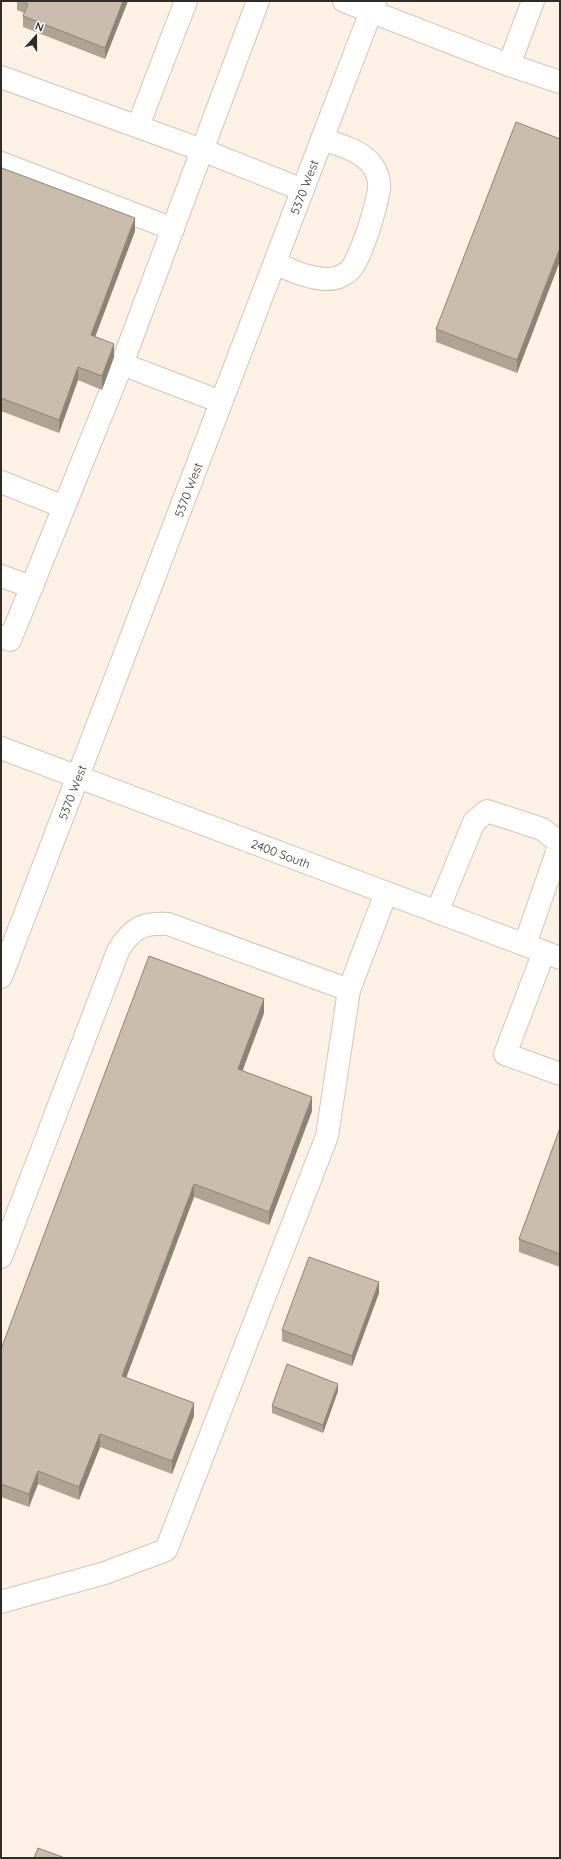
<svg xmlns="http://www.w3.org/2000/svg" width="561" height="1859" font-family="Quicksand,sans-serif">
<rect width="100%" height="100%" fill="#fdf2e5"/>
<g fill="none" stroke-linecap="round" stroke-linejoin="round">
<!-- minor casing -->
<g stroke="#d3c6b6" stroke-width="24">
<g id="minor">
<path d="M344,1L509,65L560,82"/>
<path d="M509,65L533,1"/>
<path d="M1,77L202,150L303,190"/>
<path d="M138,126L186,1"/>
<path d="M1,163L173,229"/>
<path d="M275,263C291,271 321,284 339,277C347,274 353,268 356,261C365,243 376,208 379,189C380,183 377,172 374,168C363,150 341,146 322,139"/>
<path d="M122,364L258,1"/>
<path d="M1,482L64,507"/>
<path d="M1,576L32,587"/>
<path d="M1,636L10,640L122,364L221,402"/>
<path id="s1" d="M1,748L560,958"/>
<path d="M437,912L474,822L487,811L542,829L560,843"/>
<path d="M525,944L560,844"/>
<path d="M544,952L505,1054L560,1074"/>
<path id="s2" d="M1,977L375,1"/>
<path d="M1,1257L118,951C131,929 142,922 168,924L349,990L386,893"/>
<path d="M1,1602L105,1573L166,1550L327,1136L349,990"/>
</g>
</g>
<!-- minor -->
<use href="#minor" stroke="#fff" stroke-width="22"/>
</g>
<!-- wall -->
<path fill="#aea395" d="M17,1H128L105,59L23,27V16L24,13L17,10Z
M560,139V261L517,373L436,342V329Z
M1,170L135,231L95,336L114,357L102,390L78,380L59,433L1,411Z
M264,1013L242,1071L312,1111L269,1225L194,1197L126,1377L194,1416L172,1474L100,1447L79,1500L38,1484L29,1507L1,1497V1349Z
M560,1128V1267L519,1252V1239Z
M379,1293L352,1366L282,1341V1330Z
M338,1391L323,1433L272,1413V1406Z"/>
<!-- shaded-wall -->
<path fill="#8d8479" d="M123,1H128L105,59V48Z
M135,218V231L91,348V335Z
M560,248V261L517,373V360Z
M114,344V357L102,390V376Z
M78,367V380L59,433V420Z
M264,999V1013L238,1083V1069Z
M312,1097V1111L269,1225V1212Z
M194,1184V1197L122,1389V1376Z
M379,1282V1293L352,1366V1356Z
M338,1384V1391L323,1433V1425Z
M194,1403V1416L172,1474V1461Z
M100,1434V1447L79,1500V1487Z
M38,1471V1484L29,1507V1494Z"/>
<!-- building -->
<path fill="#cabdad" stroke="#8d8479" d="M21,1H123L105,48L23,16L28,4Z
M516,122L560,139V248L517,360L436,329Z
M2,168L135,218L91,335L114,344L102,376L78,367L59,420L1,398V170Z
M149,956L264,999L238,1069L312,1097L269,1212L194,1184L122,1376L194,1403L172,1461L100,1434L79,1487L38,1471L29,1494L1,1484V1349Z
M560,1128V1254L519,1239Z
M309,1257L379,1282L352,1356L282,1330Z
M287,1364L338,1384L323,1425L272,1406Z
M38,1848L65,1858H34Z"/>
<g text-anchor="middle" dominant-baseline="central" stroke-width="3" stroke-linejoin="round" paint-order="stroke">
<!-- street labels -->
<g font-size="12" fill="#312c26" stroke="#fff">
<text stroke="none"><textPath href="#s2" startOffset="846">5370 West</textPath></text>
<text stroke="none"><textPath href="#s2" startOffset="522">5370 West</textPath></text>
<text stroke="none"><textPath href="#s2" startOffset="198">5370 West</textPath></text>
<text stroke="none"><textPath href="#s1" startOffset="299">2400 South</textPath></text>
</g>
</g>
<!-- border -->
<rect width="561" height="1859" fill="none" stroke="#312c26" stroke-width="4"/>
<!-- north arrow -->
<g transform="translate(36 36) rotate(21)" stroke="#ffffff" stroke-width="3" paint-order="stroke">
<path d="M0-3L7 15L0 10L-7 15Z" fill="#312c26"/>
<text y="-6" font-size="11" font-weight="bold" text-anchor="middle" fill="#312c26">N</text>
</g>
</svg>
